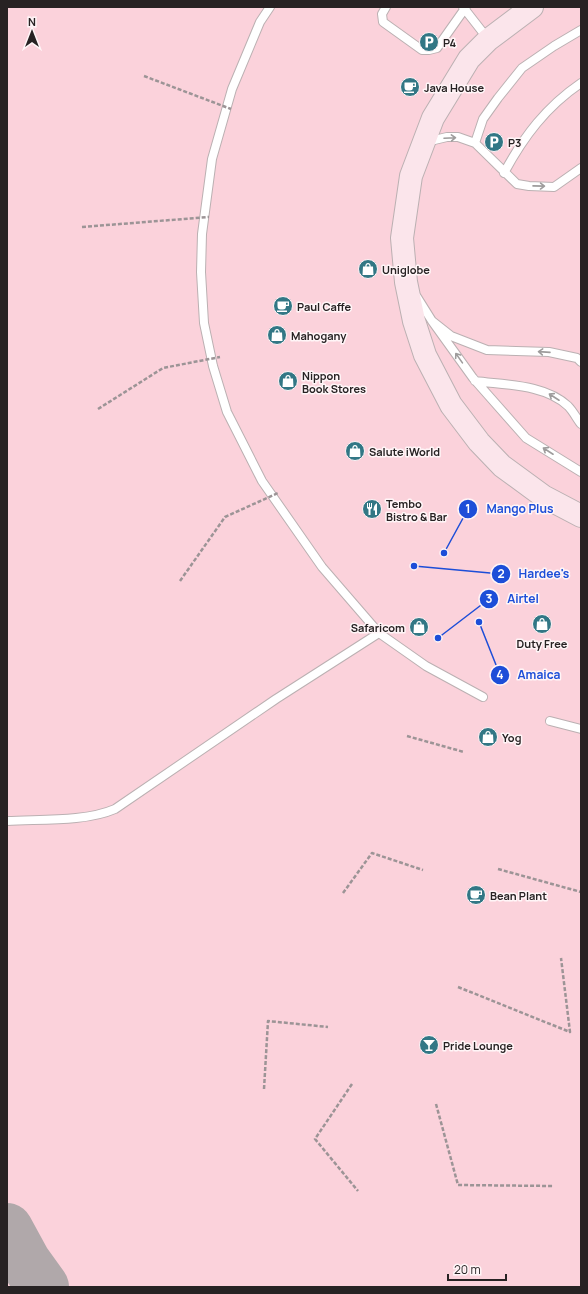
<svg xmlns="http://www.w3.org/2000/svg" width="588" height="1294" font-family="Manrope,sans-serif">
<rect width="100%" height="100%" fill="#fff5f7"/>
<!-- grass -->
<path fill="#fbd2db" d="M7,7H581V1287H7Z"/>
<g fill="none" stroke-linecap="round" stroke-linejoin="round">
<!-- taxiway -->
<path stroke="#b0a8aa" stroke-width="52" d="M7,1229L25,1262L43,1287"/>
<!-- service casing -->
<g stroke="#bbb0b2" stroke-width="10">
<path id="service" d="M270,7L260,22L232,89L212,159L202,234L201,272L204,323L213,366L227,412L262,481L322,567L379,633L426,666L483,697
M386,7L382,14L383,22L422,50H429L437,48L466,7
M463,7L488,39
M426,142L447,137H458L475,143L517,184L529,186L554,187L581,168
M475,143L483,119L498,98L522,68L554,46L581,30
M504,173C524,136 546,107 581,83
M417,297L432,321L451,336L487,350L549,352L577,358L581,362
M432,321L473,378L526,438L581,472
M475,381C505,385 545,384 568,406C573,411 577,419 581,424
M550,721L581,729
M7,821C40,819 85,822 115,809L276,699L379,633"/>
</g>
<!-- secondary casing -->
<g stroke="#bbb0b2" stroke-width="24">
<path id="secondary" d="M532,7L488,40L469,59L433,118L411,176L402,238L406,282L414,321L425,355L451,405L479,442L502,466L543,496L581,516"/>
</g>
<!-- path -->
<path stroke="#9c9496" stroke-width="2.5" stroke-dasharray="4 2" stroke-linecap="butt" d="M407,736L464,752
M498,869L581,892
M343,893L372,853L423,870
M458,987L570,1032L561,958
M352,1084L315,1139L358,1191
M264,1089L268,1021L328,1027
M436,1104L458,1185L553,1186"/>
<!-- service -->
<use href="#service" stroke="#fff" stroke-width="8"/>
<!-- secondary -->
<use href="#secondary" stroke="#fbe5eb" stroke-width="22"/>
<!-- path-bridge -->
<path stroke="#9c9496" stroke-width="2.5" stroke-dasharray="4 2" stroke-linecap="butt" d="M144,76L231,109
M82,227L209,217
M98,409L163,368L220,357
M180,581L225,517L278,493"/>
</g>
<!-- one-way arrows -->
<defs><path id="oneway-shaft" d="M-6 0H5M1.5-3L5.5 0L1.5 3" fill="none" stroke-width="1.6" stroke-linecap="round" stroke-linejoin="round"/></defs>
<g stroke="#9e9c9c">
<use href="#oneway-shaft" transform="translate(450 138) rotate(-3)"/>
<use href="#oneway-shaft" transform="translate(539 186) rotate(1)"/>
<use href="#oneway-shaft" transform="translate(544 352) rotate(-176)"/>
<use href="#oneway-shaft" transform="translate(459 358) rotate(-125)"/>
<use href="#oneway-shaft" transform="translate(554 397) rotate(-147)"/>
<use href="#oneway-shaft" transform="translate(548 451) rotate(-147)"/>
</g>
<!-- icons -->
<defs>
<g id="parking-disc" transform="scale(1)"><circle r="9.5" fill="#327785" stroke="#fff5f7"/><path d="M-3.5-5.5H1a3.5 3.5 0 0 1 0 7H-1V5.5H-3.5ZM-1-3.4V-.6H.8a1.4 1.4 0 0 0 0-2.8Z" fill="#fff"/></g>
<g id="cafe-disc" transform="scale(1)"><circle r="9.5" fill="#327785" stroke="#fff5f7"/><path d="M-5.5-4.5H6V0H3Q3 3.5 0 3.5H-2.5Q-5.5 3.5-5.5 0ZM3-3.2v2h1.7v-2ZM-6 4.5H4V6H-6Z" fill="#fff"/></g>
<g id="shop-disc" transform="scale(1)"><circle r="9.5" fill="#327785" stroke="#fff5f7"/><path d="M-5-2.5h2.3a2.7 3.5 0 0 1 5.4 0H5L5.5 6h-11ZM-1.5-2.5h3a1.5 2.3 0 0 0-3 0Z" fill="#fff"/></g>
<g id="restaurant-disc" transform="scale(1)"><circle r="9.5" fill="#327785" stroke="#fff5f7"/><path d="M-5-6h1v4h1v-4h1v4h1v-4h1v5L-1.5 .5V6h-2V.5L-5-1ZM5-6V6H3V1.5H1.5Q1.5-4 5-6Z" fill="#fff"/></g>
<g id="bar-disc" transform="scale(1)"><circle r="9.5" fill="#327785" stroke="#fff5f7"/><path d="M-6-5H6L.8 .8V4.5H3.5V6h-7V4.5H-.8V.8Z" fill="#fff"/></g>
</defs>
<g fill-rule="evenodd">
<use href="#parking-disc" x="429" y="42"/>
<use href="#cafe-disc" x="410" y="87"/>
<use href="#parking-disc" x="494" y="142"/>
<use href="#shop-disc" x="368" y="269"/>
<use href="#cafe-disc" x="283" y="306"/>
<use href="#shop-disc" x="277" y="335"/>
<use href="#shop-disc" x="288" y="381"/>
<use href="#shop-disc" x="355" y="451"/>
<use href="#restaurant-disc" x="372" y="509"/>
<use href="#shop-disc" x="542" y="624"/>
<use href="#shop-disc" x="419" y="627"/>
<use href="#shop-disc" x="488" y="737"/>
<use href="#cafe-disc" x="476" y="895"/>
<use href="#bar-disc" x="429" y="1045"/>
</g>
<g text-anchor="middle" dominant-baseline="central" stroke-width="3" stroke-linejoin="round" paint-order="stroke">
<!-- poi labels -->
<g font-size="11" font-weight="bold" fill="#272223" stroke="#fff5f7" text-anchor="start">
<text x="443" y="42">P4</text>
<text x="424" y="87">Java House</text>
<text x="508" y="142">P3</text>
<text x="382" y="269">Uniglobe</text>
<text x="297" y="306">Paul Caffe</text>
<text x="291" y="335">Mahogany</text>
<text x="302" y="375">Nippon<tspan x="302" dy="13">Book Stores</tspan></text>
<text x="369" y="451">Salute iWorld</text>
<text x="386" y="503">Tembo<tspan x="386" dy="13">Bistro &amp; Bar</tspan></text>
<text x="405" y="627" text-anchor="end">Safaricom</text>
<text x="542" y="643" text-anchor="middle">Duty Free</text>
<text x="502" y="737">Yog</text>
<text x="490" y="895">Bean Plant</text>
<text x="443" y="1045">Pride Lounge</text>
</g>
</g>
<!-- callouts -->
<path fill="none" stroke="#1d4ed8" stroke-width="1.5" d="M444 553L468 509M414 566L501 574M438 638L489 599M479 622L500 675"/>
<g fill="#1d4ed8" stroke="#fff5f7" stroke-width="1.5">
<circle cx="444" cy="553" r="4"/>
<circle cx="414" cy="566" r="4"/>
<circle cx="438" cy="638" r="4"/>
<circle cx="479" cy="622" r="4"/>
<circle cx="468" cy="509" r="10"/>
<circle cx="501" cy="574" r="10"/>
<circle cx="489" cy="599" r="10"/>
<circle cx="500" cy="675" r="10"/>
</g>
<g font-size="12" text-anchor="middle" font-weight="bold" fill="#fff">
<text x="468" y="513">1</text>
<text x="501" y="578">2</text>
<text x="489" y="603">3</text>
<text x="500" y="679">4</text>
</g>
<g font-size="12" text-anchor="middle" font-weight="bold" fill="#1d4ed8" stroke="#fff5f7" stroke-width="3" stroke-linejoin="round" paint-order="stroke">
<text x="520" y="513">Mango Plus</text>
<text x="544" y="578">Hardee's</text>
<text x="523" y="603">Airtel</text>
<text x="539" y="679">Amaica</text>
</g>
<!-- border -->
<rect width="588" height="1294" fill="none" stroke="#272223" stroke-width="16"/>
<!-- north arrow -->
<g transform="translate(32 32)" stroke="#fff5f7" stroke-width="3" paint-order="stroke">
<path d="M0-3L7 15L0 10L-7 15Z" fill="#272223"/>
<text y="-6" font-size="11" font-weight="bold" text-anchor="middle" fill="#272223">N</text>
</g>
<!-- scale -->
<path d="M448 1274v6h58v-6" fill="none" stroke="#272223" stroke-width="2"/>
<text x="454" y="1274" font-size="12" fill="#272223" stroke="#fff5f7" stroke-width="3" paint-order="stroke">20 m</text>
</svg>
